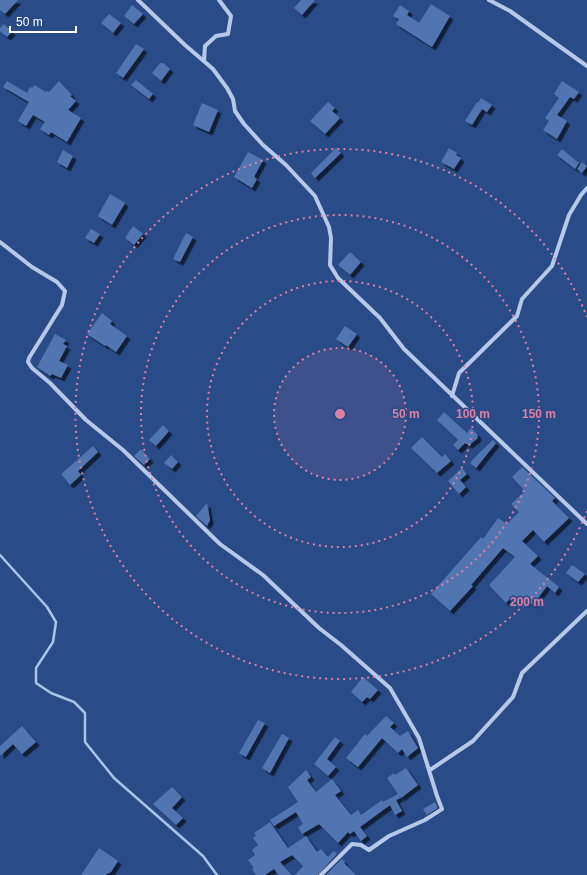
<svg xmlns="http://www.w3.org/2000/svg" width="587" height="875" font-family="Helvetica,sans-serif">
<defs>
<filter id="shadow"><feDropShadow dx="3.5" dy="3.5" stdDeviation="0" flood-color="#0009"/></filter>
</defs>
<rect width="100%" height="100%" fill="#294b88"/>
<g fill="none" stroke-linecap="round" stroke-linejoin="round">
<!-- stream -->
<path stroke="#aac3e9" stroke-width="2.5" d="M0,555L47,607L56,622L53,642L36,668V683L51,693L74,702L85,713V742L114,778L203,856L217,875"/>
</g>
<!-- building -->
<path fill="#5174b0" filter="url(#shadow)" d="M0,0H18L5,14L0,10Z
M301,0H315L302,15L294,8Z
M431,4L450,16L432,47L396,24L399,19L393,16L400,5L409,11L407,15L419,23Z
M132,5L143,14L134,24L124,16Z
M109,14L121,23L113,33L101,23Z
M4,24L12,32L7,37L0,31V28Z
M136,44L144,49L123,78L116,73Z
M160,63H163L170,69L161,81L152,73Z
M136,80L153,94L149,99L131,85Z
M7,81L27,93L30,87L33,88L34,85L46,92L47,91L49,92L59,81L72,95L70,96L76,101L68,110L81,118L67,142L51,132L49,135L40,129L45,122L33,115L26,126L18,121L29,102L3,87Z
M562,81L579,92L574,99L570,97L557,115L567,121L557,139L543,130L549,121L545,118L559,98L554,94Z
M481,98L492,105L487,112L482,109L472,125L465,121L477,102L478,103Z
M328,102L335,108L332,111L340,118L325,134L310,121Z
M202,103L218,110L209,132L193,125Z
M336,148L341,153L315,178L311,173Z
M449,148L457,153L456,155L461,158L454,169L441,162Z
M562,149L579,163L575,169L557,155Z
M63,150L73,156L67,168L57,162Z
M248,152L263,160L254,177L257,179L252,188L234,177Z
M582,162L587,166L582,173L577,169Z
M110,194L125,203L112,225L98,216Z
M133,226L143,234L134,245L125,238Z
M91,229L100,234L94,243L85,238Z
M186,233L193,237L180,262L173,259Z
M350,252L361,262L350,275L338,265Z
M102,313L112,321L110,324L127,336L116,352L106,345L105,346L87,334Z
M345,326L357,334L348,347L336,339Z
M55,334L66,340L63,344L67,346L59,361L68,365L61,378L52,374L50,376L37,367Z
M444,412L467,433L471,428L478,435L477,437L478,438L469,445L465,443L458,450L453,445L458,440L437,420Z
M163,425L169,431L156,446L149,440Z
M422,437L442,457L445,454L451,461L437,473L411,448Z
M493,440L496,443L476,468L470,463L478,454Z
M93,446L98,452L78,471L81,475L70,485L61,474Z
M141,449L150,459L144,465L134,456Z
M171,455L178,462L172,469L164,463Z
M522,467L555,498L552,501L569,518L544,542L533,530L522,541L538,556L530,564L559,587L555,593L547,586L533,605L527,601L525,604L513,595L506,603L489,585L515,557L503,548L471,585L473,586L450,611L431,594L481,537L483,539L498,518L507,524L519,512L511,504L524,492V490L512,477Z
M462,468L467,474L460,480L466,487L459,494L448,481Z
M207,503L210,520L207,526L196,516Z
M572,565L585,574L578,582L566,573Z
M363,677L378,690L370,699L367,697L362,702L351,692Z
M386,716L394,723L390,727L400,736L408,731L418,748L407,757L402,749L398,753L382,738L358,767L346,758L365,734L367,736Z
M258,720L265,723L246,757L239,753Z
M22,726L36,742L22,754L13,744L0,756V746Z
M282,734L289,738L270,773L262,768Z
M335,737L340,741L327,759L336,767L328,776L314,764Z
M406,768L418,785L401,798L399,795L400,798L396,800L402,811L395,815L390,805L360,827L367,836L361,841L354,831L350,834L348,832L338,843L319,824L302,834L298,827L303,824L296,812L274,826L270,820L298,802L288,787L306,770L311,777L307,780L316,792L332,779L341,791L335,795L351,815L358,810L361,815L382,800L383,802L398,794L387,778L394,773L395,775Z
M172,787L182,797L172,808L183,818L176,825L153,804Z
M435,802L438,808L427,815L423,809Z
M270,822L288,848L306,836L317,852L321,849L328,857L334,851L337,854L318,875H295L303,866L292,855L280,862L292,875H279L274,869L265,875H256L252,869L254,868L248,860L255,855L252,850L258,845L253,838L256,836L254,833Z
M99,848L118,861L111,872L105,875H81Z
M342,859L345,862L344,863L356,875H326Z"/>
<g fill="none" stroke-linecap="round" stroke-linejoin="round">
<!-- minor -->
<path stroke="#b6c9e8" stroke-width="4" d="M138,0L185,45L213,69L227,88L233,99L235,111L244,124L263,145L286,165L315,196L329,227L331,238L330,265L338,278L380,318L404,349L587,524
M489,0L510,11L587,66
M204,61L205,46L216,36L228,34L231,16L219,0
M0,242L32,267L57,282L65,291L62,305L29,358L28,362L32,368L50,383L86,420L123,450L220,544L263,575L319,628L341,645L390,688L419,738L437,796L442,809L425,820L389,836L369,850L361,845L352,844L321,875
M452,396L459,373L517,316L522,299L552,266L569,215L581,195L587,188
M430,770L473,741L513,697L522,673L587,611"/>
</g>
<!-- distance rings -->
<circle cx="340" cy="414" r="66" fill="#dd80a5" fill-opacity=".12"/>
<g fill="none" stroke="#dd80a5" stroke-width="2" stroke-dasharray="2 4">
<circle cx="340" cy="414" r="66"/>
<circle cx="340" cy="414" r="133"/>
<circle cx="340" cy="414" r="199"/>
<path d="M587 511A265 265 0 1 1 587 317"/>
</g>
<circle cx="340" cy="414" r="6" fill="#dd80a5" stroke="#294b88" stroke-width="2"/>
<g font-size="12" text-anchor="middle" font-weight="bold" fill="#dd80a5" stroke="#294b88" stroke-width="3" stroke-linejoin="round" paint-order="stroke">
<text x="406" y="418">50 m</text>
<text x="473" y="418">100 m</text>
<text x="539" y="418">150 m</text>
<text x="527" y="606">200 m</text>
</g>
<!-- scale -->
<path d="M10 26v6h66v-6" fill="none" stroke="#ffffff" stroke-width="2"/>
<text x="16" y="26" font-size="12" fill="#ffffff" stroke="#294b88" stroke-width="3" paint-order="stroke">50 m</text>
</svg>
